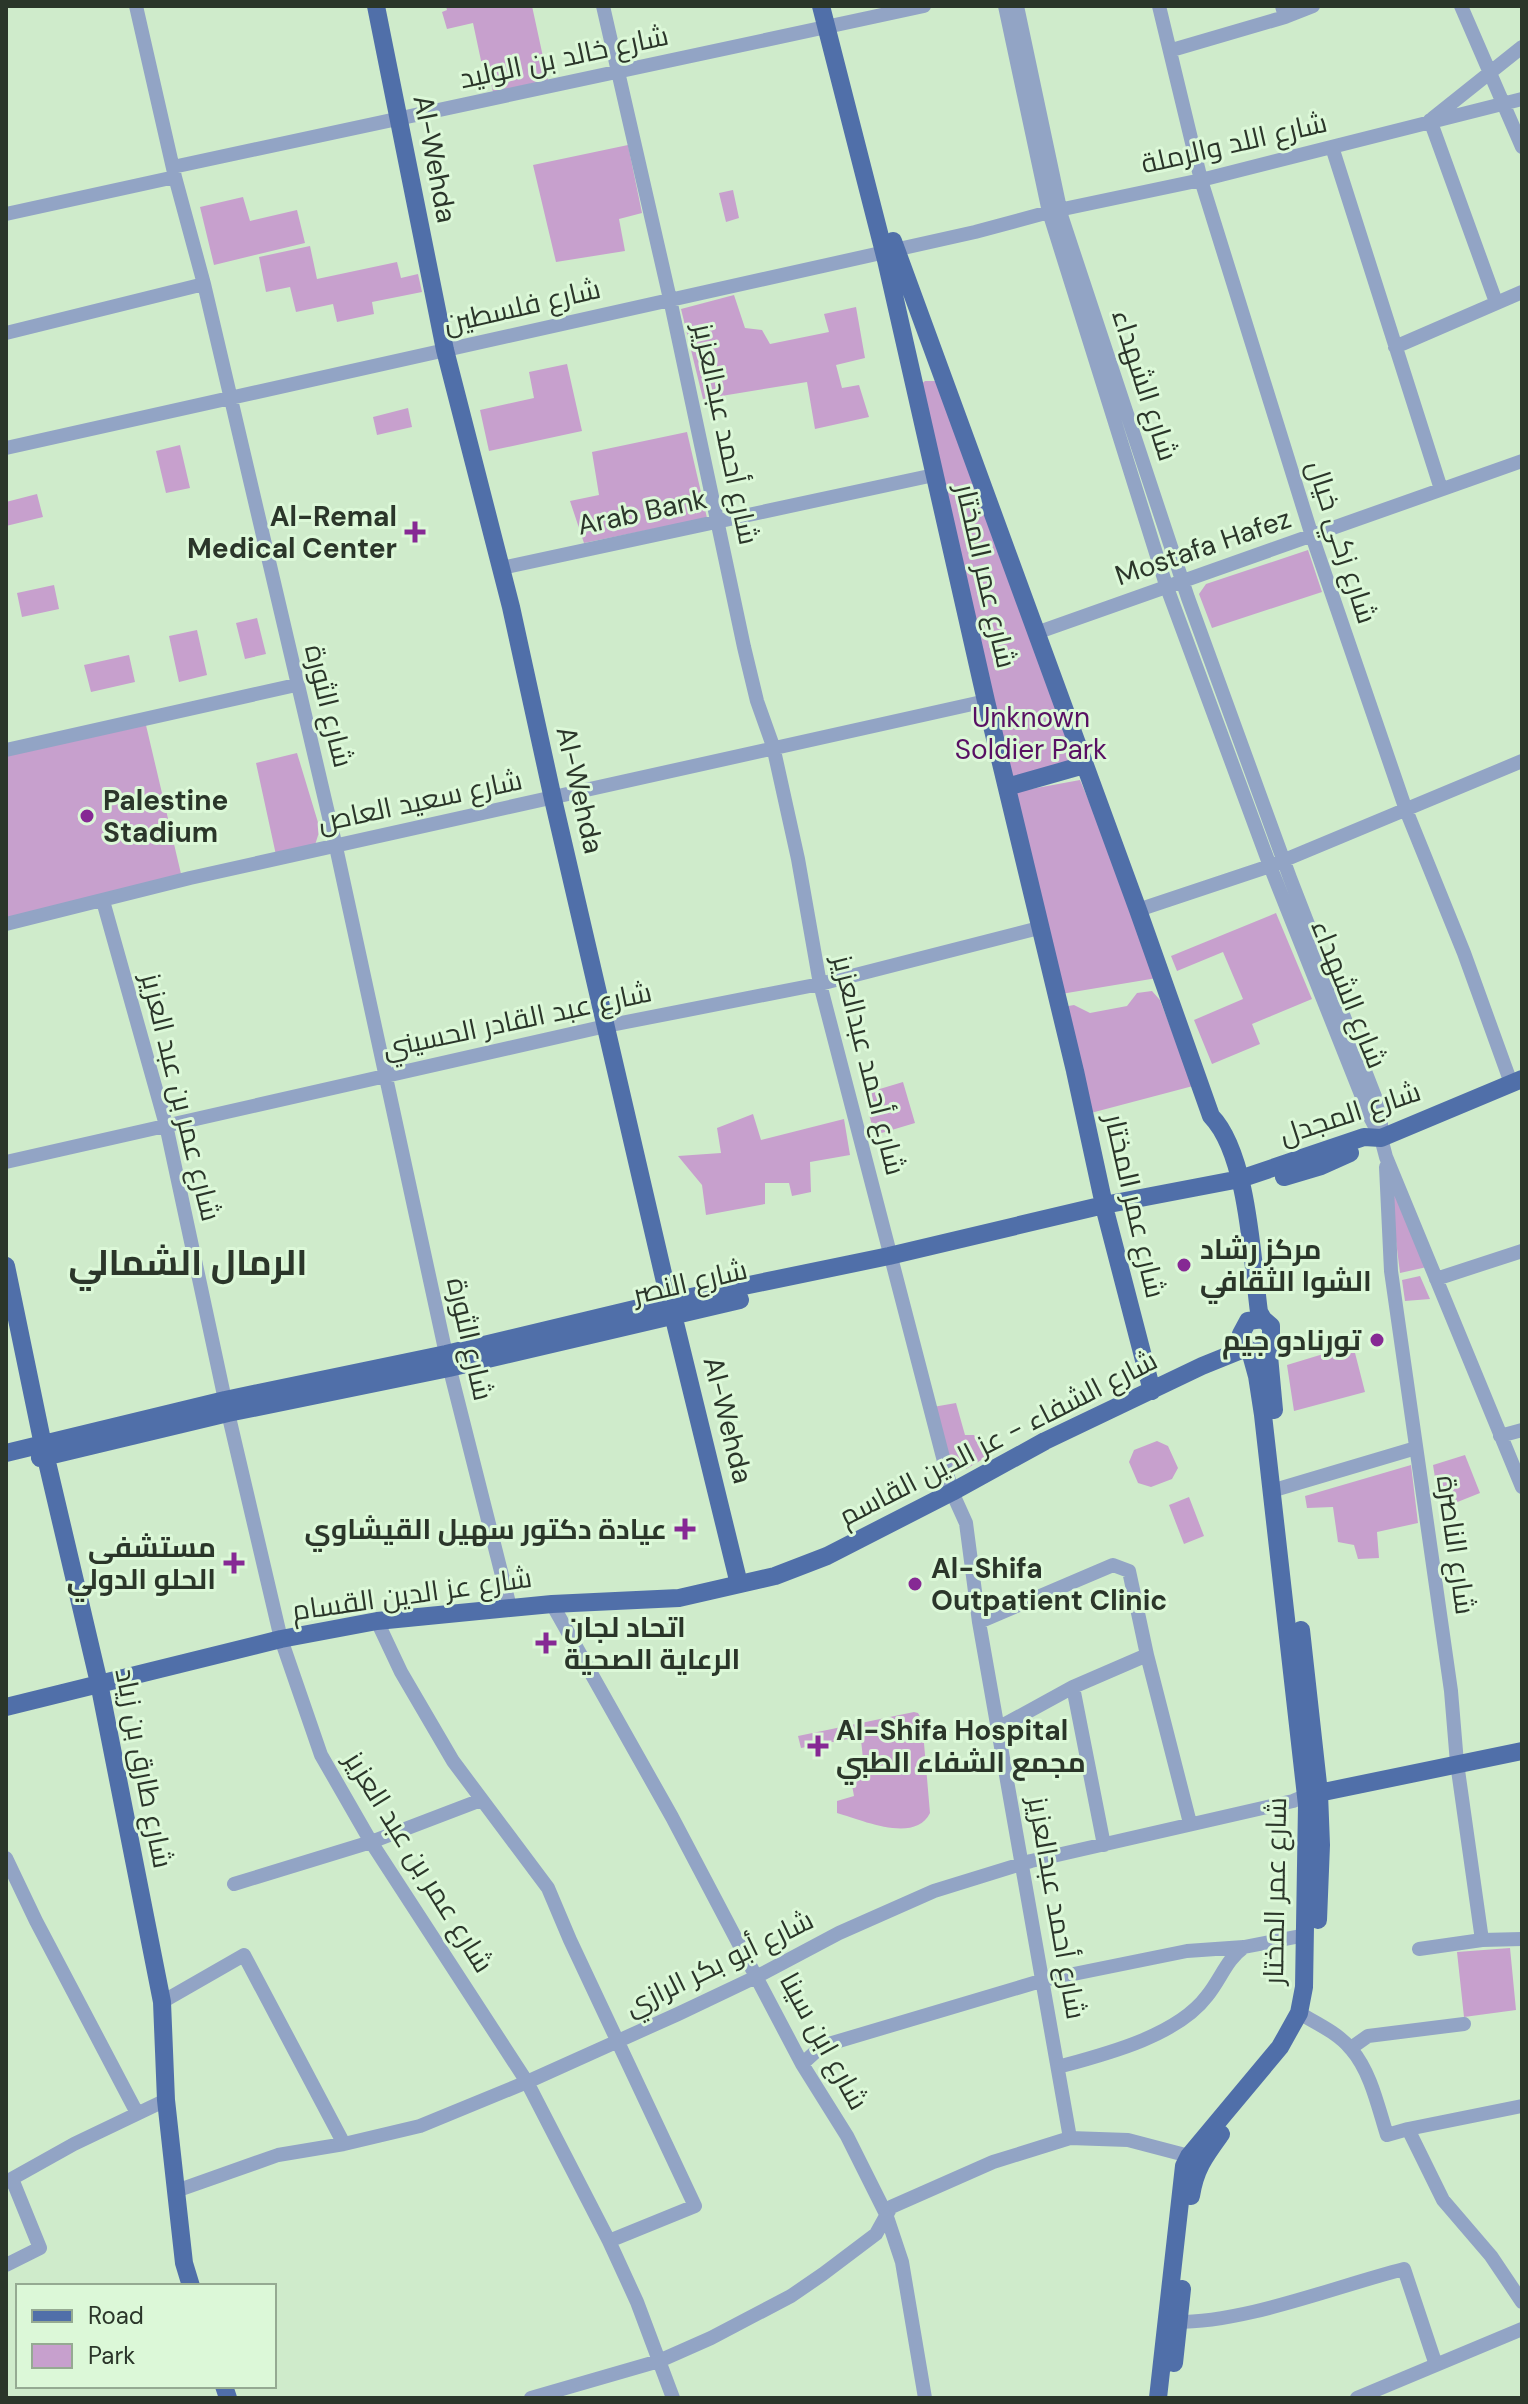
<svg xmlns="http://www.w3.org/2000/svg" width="1528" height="2404" font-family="'DM Sans',Cairo,sans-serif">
<rect width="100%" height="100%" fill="#cfebcb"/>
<!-- green -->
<path fill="#c7a0cd" d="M446,6H532L548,80L493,92L488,69L483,70L473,23L447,29L442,12L447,10Z
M628,145L642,213L619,219L625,251L556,262L533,165Z
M733,190L739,218L726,222L719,193Z
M243,197L250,221L297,210L305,243L214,265L200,207Z
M310,246L317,279L397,262L401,278L418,274L422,292L372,302L374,314L337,322L333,304L296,312L290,287L266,292L259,257Z
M734,295L745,328L762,330L770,344L829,332L824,314L856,307L865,358L836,365L842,388L859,385L869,417L815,429L807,382L703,399L681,309Z
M567,364L582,431L489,451L480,410L534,398L529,372Z
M925,381H935L942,389L1078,762L1010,782L919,386Z
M408,408L412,427L377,435L373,417Z
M687,432L707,518L584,543L570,501L599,495L592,452Z
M180,445L190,488L166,493L156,451Z
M37,494L43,517L6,526V502Z
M1308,550L1322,592L1212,628L1199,594L1206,584Z
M54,585L59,609L22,617L17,593Z
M257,618L266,654L245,659L236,623Z
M197,630L207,675L179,682L169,636Z
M129,655L135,682L91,692L84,665Z
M145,721L182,878L6,919V754Z
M297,753L320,829L315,845L276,855L256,763Z
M1080,780L1122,879L1157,978L1061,994L1014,792Z
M1276,913L1312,999L1252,1024L1260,1044L1212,1064L1194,1020L1243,999L1223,952L1177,971L1171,956Z
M1152,991L1160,1000L1193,1086L1087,1114L1063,1007L1074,1005L1090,1013L1127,1006L1137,993Z
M903,1082L915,1123L875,1135L863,1094Z
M753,1114L761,1140L844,1119L850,1155L810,1162L811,1192L792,1196L789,1183H765V1204L706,1215L702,1185L678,1156L721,1153L717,1128Z
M1391,1182L1427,1267L1400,1273L1389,1184Z
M1420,1276L1430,1299L1405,1301L1402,1280Z
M1353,1345L1365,1392L1294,1411L1287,1365Z
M956,1403L965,1435H974L981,1448L992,1445L995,1452L966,1469L952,1465L933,1407Z
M1157,1441L1168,1446L1178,1468L1172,1479L1151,1487L1138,1483L1129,1462L1134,1450Z
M1465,1455L1480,1493L1440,1509L1433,1465Z
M1411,1465L1418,1523L1377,1532L1379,1558L1358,1559L1354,1545L1338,1542L1333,1507L1307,1508L1305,1496Z
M1189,1497L1204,1536L1184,1544L1169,1505Z
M914,1712L918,1713L922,1720L930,1813C915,1844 862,1820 837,1813V1801L854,1796L850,1774L864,1768L861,1740L853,1738L801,1748L798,1736Z
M1510,1948L1516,2010L1464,2017L1457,1952Z"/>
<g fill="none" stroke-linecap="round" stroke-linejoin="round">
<!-- minor -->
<path stroke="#92a4c5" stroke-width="14" d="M136,6L175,177L204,284L336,847L446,1354L510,1607
M603,6L670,299L744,647L757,701L773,746L798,859L820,984L952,1492L966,1523L979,1622L1070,2138
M1005,6L1049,212L1166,585L1270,866L1370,1117L1381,1138L1386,1157L1522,1487
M1017,6L1062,218L1188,598L1290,878L1381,1112V1133
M1159,6L1201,180L1312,536L1406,810L1464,953L1511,1083
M1461,6L1522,147
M1285,17L1313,6
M1172,50L1285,17L1282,6
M1433,118L1522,47
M1430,120L1496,302
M1332,147L1441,489
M173,167L924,6
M6,214L175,177
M6,333L204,284
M1395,347L1522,292
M6,448L975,232L1049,212L1201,180L1522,99
M502,568L934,475
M1036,633L1522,461
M6,750L296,685
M103,901L166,1125L225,1400L281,1639L321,1755L371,1842L527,2082L609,2241L637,2302L673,2398
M1138,910L1270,866L1522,761
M6,924L190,878L986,701
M6,1162L606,1026L820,984L1039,928
M1386,1167L1391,1271L1451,1691L1457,1763L1482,1940
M1436,1279L1522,1251
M1500,1436L1522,1430
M1271,1491L1416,1448
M552,1604L672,1817L802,2064L847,2136L886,2214L902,2262L925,2398
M377,1621L401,1672L453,1761L548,1888L570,1940L695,2206L609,2241
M979,1622L1113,1565L1129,1571L1147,1655L1073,1687L1104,1845
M1147,1655L1190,1823
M998,1728L1073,1687
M6,1858L36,1921L137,2113
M234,1884L371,1842L481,1800
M1419,1949L1482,1940L1522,1939
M162,2002L244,1955L344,2144
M1299,2013C1316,2023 1338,2033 1351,2049C1371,2072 1378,2107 1387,2135L1408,2129L1443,2200L1491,2256L1522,2302
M1351,2048L1368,2036L1464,2024
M802,2064L822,2046L1044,1980L1187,1951L1244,1947L1306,1935
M1058,2067C1106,2054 1177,2036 1207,1996C1221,1979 1226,1960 1244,1947
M1408,2129L1522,2106
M6,2182L74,2144L166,2100
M176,2191L278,2155L344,2144L420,2126L527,2082L678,2014L758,1976L839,1933L934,1891L1031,1861L1293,1801L1305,1796
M6,2265L40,2248L12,2179
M1170,2322C1243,2324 1333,2287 1404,2269L1436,2365
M531,2398L659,2361L711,2338L791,2296L823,2274L876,2234L891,2207L993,2162L1070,2138L1128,2140L1189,2156
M1357,2398L1522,2329"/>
<!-- major -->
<path stroke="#506fa9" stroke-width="18" d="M376,6L445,350L511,607L553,799L665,1282L739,1584
M821,6L886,260L986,701L1075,1071L1106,1214L1152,1391
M893,241L1138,910L1211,1116C1248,1154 1252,1260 1259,1312L1263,1319
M1007,787L1084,765
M1284,1177L1321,1166L1350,1153
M6,1266L43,1445L99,1683L162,2002L166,2100L176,2191L184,2263L191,2286
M1268,1345L1274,1410
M6,1453L225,1400L446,1354L647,1306L889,1256L1104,1205L1240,1179L1364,1137L1381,1138L1522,1079
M40,1458L228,1413L449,1368L740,1300
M1301,1630L1319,1793L1321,1845L1318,1920
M6,1707L281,1639L377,1621L552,1604L679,1598L775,1576L827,1556L952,1492L1045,1441L1202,1366L1249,1347
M1309,1795L1522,1751
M1191,2196C1195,2169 1205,2156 1221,2134
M1174,2363L1182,2289
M224,2386L228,2398
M1158,2398L1184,2166L1189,2156L1280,2047L1299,2013L1304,1987L1307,1805L1263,1415L1257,1376L1249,1347L1241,1334L1248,1321L1263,1319L1271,1326V1341L1258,1350L1249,1347"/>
</g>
<!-- markers -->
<g fill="#862994" stroke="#dcf8d8" stroke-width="3">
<path d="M411 520h8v8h8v8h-8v8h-8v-8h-8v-8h8z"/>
<circle cx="87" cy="816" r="8"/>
<circle cx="1184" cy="1265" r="8"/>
<circle cx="1377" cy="1340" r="8"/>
<path d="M681 1517h8v8h8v8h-8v8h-8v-8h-8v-8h8z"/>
<path d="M230 1551h8v8h8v8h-8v8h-8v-8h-8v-8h8z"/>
<circle cx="915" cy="1584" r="8"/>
<path d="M542 1631h8v8h8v8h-8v8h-8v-8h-8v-8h8z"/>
<path d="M814 1734h8v8h8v8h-8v8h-8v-8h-8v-8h8z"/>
</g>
<g text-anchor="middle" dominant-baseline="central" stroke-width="6" stroke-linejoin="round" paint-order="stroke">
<!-- street labels -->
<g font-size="28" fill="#2b362a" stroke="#dcf8d8">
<text transform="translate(564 57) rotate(-12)">شارع خالد بن الوليد</text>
<text transform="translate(1234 143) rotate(-13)">شارع اللد والرملة</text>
<text transform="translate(435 159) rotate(79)">Al-Wehda</text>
<text transform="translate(522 306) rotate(-13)">شارع فلسطين</text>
<text transform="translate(1145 385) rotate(72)">شارع الشهداء</text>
<text transform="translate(726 434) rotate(78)">شارع أحمد عبدالعزيز</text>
<text transform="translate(642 512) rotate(-12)">Arab Bank</text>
<text transform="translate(1342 542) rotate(72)">شارع زكي خيال</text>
<text transform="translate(1203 547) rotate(-19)">Mostafa Hafez</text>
<text transform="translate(986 576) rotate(77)">شارع عمر المختار</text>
<text transform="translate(329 706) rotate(76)">شارع الثورة</text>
<text transform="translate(580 790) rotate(77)">Al-Wehda</text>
<text transform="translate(420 801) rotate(-12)">شارع سعيد العاص</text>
<text transform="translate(1349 994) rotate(68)">شارع الشهداء</text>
<text transform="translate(517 1020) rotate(-12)">شارع عبد القادر الحسيني</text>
<text transform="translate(869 1065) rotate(76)">شارع أحمد عبدالعزيز</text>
<text transform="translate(181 1097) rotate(76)">شارع عمر بن عبد العزيز</text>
<text transform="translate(1350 1113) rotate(-18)">شارع المجدل</text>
<text transform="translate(1135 1206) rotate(77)">شارع عمر المختار</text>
<text transform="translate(690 1282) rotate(-13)">شارع النصر</text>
<text transform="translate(470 1339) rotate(77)">شارع الثورة</text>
<text transform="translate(728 1420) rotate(76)">Al-Wehda</text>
<text transform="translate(998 1438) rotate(-27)">شارع الشفاء - عز الدين القاسم</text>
<text transform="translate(1456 1545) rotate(82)">شارع الناصرة</text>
<text transform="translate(412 1594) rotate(-8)">شارع عز الدين القسام</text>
<text transform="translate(144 1768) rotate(79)">شارع طارق بن زياد</text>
<text transform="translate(419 1862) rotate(58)">شارع عمر بن عبد العزيز</text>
<text transform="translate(1275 1891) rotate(-89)">شارع عمر المختار</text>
<text transform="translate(1057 1908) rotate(80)">شارع أحمد عبدالعزيز</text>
<text transform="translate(719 1963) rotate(-26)">شارع أبو بكر الرازي</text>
<text transform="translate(824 2041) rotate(61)">شارع ابن سينا</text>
</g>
<!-- poi labels -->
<g font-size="28" font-weight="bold" fill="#2b362a" stroke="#dcf8d8" text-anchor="start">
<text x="397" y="516" text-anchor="end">Al-Remal<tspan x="397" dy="32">Medical Center</tspan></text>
<text x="103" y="800">Palestine<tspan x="103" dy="32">Stadium</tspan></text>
<text x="1200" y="1249">مركز رشاد<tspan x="1200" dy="32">الشوا الثقافي</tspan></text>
<text x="1361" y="1340" text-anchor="end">تورنادو جيم</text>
<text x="667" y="1529" text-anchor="end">عيادة دكتور سهيل القيشاوي</text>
<text x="216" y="1547" text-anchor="end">مستشفى<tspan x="216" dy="32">الحلو الدولي</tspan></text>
<text x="931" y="1568">Al-Shifa<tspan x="931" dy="32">Outpatient Clinic</tspan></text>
<text x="564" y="1627">اتحاد لجان<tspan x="564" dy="32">الرعاية الصحية</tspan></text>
<text x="836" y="1730">Al-Shifa Hospital<tspan x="836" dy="32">مجمع الشفاء الطبي</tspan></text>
</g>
<!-- park labels -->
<g font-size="28" fill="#581063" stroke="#dcf8d8">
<text x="1031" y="717">Unknown<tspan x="1031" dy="32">Soldier Park</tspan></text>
</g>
<!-- district labels -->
<g font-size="36" font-weight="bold" fill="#2b362a" stroke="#dcf8d8">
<text x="188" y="1262">الرمال الشمالي</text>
</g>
</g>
<!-- border -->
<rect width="1528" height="2404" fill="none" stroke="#2b362a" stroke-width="16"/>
<!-- legend -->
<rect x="16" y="2284" width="260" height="104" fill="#dcf8d8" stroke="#95aa92" stroke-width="2"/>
<rect x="32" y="2310" width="40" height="12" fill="#506fa9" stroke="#95aa92" stroke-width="2"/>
<text x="88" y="2324" font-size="24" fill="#2b362a">Road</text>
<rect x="32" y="2344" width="40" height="24" fill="#c7a0cd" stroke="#95aa92" stroke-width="2"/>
<text x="88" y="2364" font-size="24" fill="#2b362a">Park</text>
</svg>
